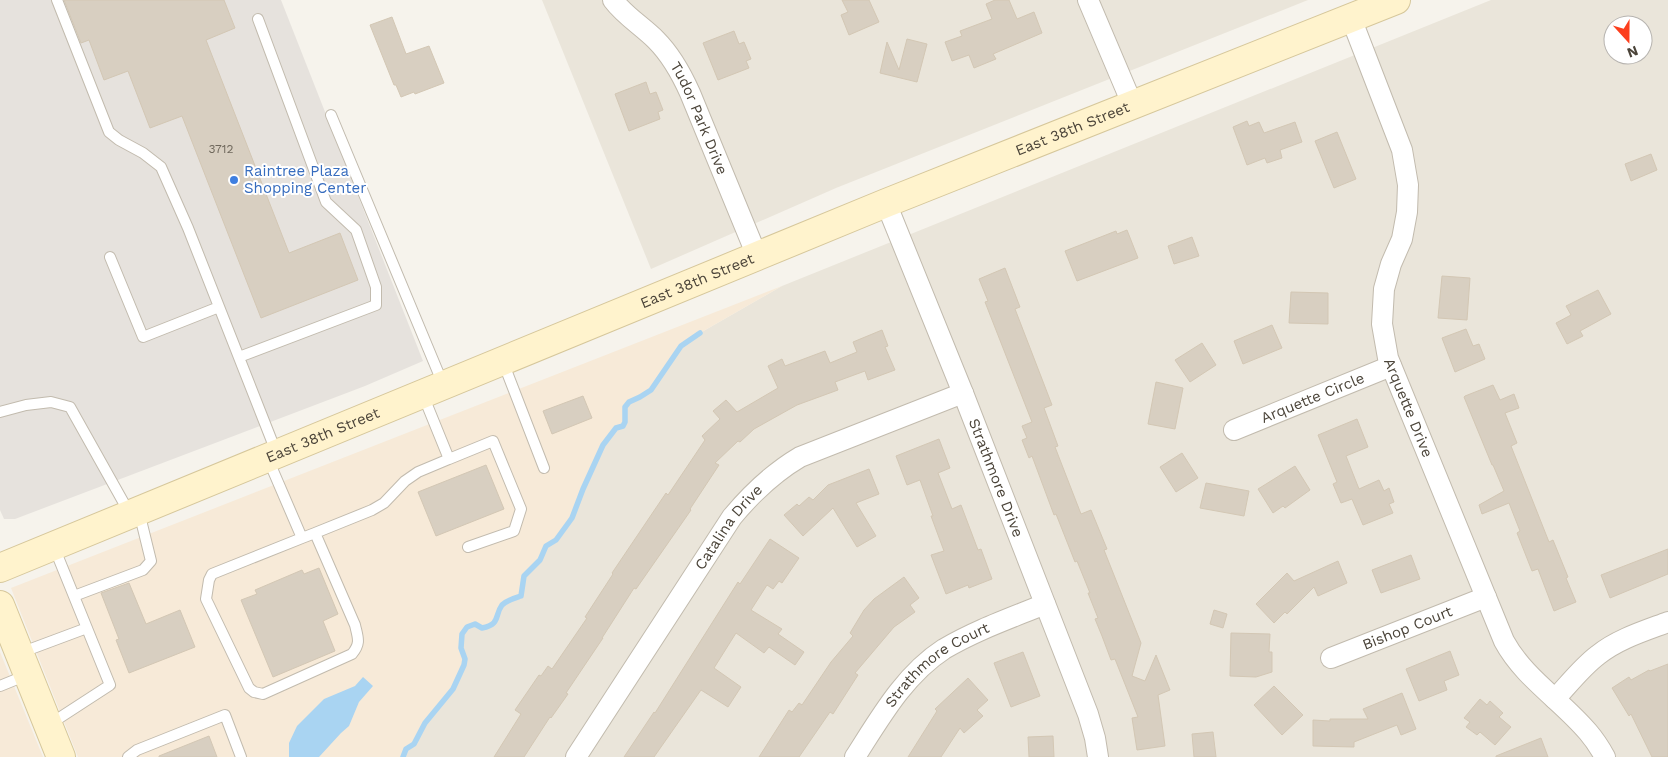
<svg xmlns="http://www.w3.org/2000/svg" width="1668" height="757" font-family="'Work Sans',sans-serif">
<rect width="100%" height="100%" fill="#f6f3ec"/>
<!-- residential -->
<path fill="#eae5da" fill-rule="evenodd" d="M542,0H1308L836,188L651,269Z
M1491,0H1668V757H403L406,749L414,744L425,723L447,698L465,659L461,648L462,634L467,627L497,619L502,606L507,601L521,596L524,576L540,560L546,546L556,540L583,489L603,445L616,428L625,422V407L629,402L640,397L681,346L700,333L782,286ZM1613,25H1643V55H1613Z"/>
<!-- commercial -->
<path fill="#f7ead8" d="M782,286L700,333L681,346L651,390L640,397L629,402L625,407V422L623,426L616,428L603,445L583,489L572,518L556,540L546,546L540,560L524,576L521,596L507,601L502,606L497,619L489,627L482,628L475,624L467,627L463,634L461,648L465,659L464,665L453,689L425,723L414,744L406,749L403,757H78L11,588Z
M0,652L43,757H0Z"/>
<!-- industrial -->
<path fill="#e6e2dd" d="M0,0H281L423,361L365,386L15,519H4L0,510Z"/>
<!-- water -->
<path fill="#a9d4f2" d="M363,677L373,686L359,702L349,726L341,733L319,757H289V743L297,726L324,699L355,686Z"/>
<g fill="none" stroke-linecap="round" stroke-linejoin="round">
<!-- stream -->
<path stroke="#a9d4f2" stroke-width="5.5" d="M403,757L406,749L414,744L425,723L453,689L464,665L465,659L461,648L462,634L467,627L475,624L482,628C501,624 494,616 502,605C507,600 515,598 521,596L524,576L540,560L546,546L556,540L572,518L583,489L603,445L616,428L623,426L625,422V407L629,402L640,397L651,390L681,346L700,333"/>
</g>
<!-- building -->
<path fill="#d8cfc1" stroke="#d3c7b4" d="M64,0H224L235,28L206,40L289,253L340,233L358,280L261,318L182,116L150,128L128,71L104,80L89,40L81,43Z
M842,0H869L879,22L849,35L841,15L848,12Z
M995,0H1009L1017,19L1034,12L1042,33L993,54L996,59L974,68L969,55L952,61L945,42L962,36L960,31L992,19L986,4Z
M392,17L406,54L429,46L444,83L415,94L414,92L401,97L396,85H394L370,25Z
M734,31L739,44L744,42L751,59L746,61L749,68L718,80L703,43Z
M907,39L927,44L917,82L880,73L887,42L899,70Z
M646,82L650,94L656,92L663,110L658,112L660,119L629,131L615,94Z
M1247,121L1249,126L1259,122L1264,133L1295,122L1302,142L1280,150L1282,158L1267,163L1265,158L1247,165L1233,127Z
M1337,132L1356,179L1334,188L1315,141Z
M1651,154L1657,170L1631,181L1625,164Z
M1127,230L1138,258L1077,281L1065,251L1116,231L1117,234Z
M1192,237L1199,256L1174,264L1168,246Z
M1005,268L1020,307L1015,309L1052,405L1044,408L1058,446L1055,447L1081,514L1091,510L1107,549L1104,550L1141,643L1132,676L1145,681L1156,655L1170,690L1158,695L1165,746L1137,750L1132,718L1138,717L1115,659L1111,660L1102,636L1095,619L1098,618L1088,593H1090L1077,561L1075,562L1056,514L1054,515L1032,456L1029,458L1022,440L1027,438L1022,426L1032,422L985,302L988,301L979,279Z
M1442,276L1470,278L1467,320L1438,318Z
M1598,290L1611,314L1580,331L1583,336L1567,344L1556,323L1571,315L1566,306Z
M1291,292L1328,293V324L1289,323Z
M1272,325L1282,348L1243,364L1234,341Z
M1466,329L1473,346L1479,344L1485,359L1455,372L1442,338Z
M882,330L888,346L885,347L895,370L868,380L865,371L835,382L838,390L797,405L754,429L740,442L738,441L715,463L719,465L690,509L691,510L636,589L634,588L602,638H603L566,693L568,694L551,718L550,717L524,757H494L521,714L515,710L539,675L541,676L548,666L552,669L587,618L585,617L613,574L612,573L666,493L668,495L705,440L702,436L720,419L713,411L726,400L737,412L778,388L768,366L782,359L785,366L825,351L830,363L857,352L853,342Z
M1202,343L1216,365L1190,382L1175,360Z
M1156,382L1183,388L1175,429L1148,424Z
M1493,385L1500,400L1514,394L1519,408L1505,413L1517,443L1511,446L1549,542L1553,540L1568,577L1566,578L1576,602L1554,611L1538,569L1532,571L1517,533L1520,531L1509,503L1482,514L1479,505L1504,491L1493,465H1492L1464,397L1465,396Z
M583,396L592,418L552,434L543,411Z
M1357,419L1368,447L1346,456L1359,489L1379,480L1384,491L1389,488L1394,502L1389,504L1393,513L1363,525L1352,499L1341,503L1333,484L1337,482L1318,435Z
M939,439L950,468L938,473L952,509L961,505L978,550L981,549L992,579L969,588L968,585L946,594L931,555L944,551L931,516H933L920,480L907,485L896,456Z
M1182,453L1198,478L1176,492L1160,467Z
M486,465L504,509L436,536L418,492Z
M1295,466L1310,490L1285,508L1283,506L1273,513L1258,489Z
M869,469L879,494L856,503L876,536L857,547L833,508L803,536L784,515L797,504L799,506L809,497L813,500L828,485Z
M1206,483L1249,491L1244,516L1200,508Z
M770,539L799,558L782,583L779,581L773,589L767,585L751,610L782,629L778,634L804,652L795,665L769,647L764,653L736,633L714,668L741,687L728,707L701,690L654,757H624L654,712L655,713L738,582L740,584Z
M1668,549V574L1610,598L1601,575Z
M1411,555L1420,579L1381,593L1372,570Z
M1338,561L1347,583L1318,596L1314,587L1287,614L1285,612L1274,623L1256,604L1287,573L1294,581Z
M319,568L338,614L323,621L335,651L273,677L241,600L257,594L255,590L302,570L304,574Z
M904,577L919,598L910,605L915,612L894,627L855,673L858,675L833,714L830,712L799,757H759L789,710L792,712L799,703L802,705L831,662L853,636L850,633L864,610L874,599Z
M129,583L146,624L180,610L195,647L129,673L116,640L119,639L101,593Z
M1214,610L1227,614L1223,628L1210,624Z
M1231,633L1270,634L1269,652H1272V672L1256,677L1230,676Z
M1450,651L1459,675L1444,681L1447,690L1419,701L1406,669Z
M1023,652L1040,696L1011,707L994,663Z
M1668,664V757H1652L1631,714L1629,716L1612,688L1629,677L1631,680L1649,670L1650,671Z
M968,678L988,700L977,710L983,716L964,733L960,728L941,757H908L937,711L935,709Z
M1274,686L1303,715L1282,735L1254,705Z
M1402,693L1416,729L1401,735L1397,725L1354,742V747L1313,746V720L1330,721V719H1368L1363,709Z
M1480,699L1487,705L1490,701L1503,713L1499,717L1511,727L1495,745L1480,732L1477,735L1466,727L1470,722L1464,718Z
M1213,732L1216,757H1194L1192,734Z
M209,736L217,757H159V756Z
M1053,736L1054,757H1029L1028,737Z
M1541,738L1548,757H1496V756Z"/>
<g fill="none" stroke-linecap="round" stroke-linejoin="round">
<!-- lane casing -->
<g stroke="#c2bbae" stroke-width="12">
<path id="lane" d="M57,0L109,132L119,140L143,153L161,167L188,228L277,454
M331,115L443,384
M110,257L143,337L219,307
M239,357L376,305V287L356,230L326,202L258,19
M503,362L544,468
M0,412L26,405L51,402L70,407L130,514
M268,459L302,538L212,574L209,580L206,599L249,688L254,692L263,694L352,654C361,643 358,638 355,625L315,533L302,538
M449,459L493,441L521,509L514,531L468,547
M315,533L372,510L384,503L405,481L418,472L449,459L423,395
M74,596L143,570L151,561L139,512
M20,653L87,628
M0,686L27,675
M50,724L110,685L54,547
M128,757L137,750L225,715L241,757"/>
</g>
<!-- street casing -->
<g stroke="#c2bbae" stroke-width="22">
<g id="street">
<path id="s1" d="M613,0C625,16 642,26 656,40C671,55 681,73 690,93L757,256"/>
<path d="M1088,0L1133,106"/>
<path id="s2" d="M1351,18L1402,150L1408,185L1407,212L1402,239L1391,264L1384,289L1382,324L1388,358L1504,641C1524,678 1561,700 1588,732C1594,739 1600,748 1605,757"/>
<path id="s3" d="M886,203L963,393L1088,714L1095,738L1098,757"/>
<path id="s4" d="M1234,430L1391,366"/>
<path id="s5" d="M1331,658L1486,597"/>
<path d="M1555,699C1569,684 1582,667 1598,655C1618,639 1644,631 1668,622"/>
<path id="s6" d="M576,757L732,517C752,493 773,473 800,457L963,393"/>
<path id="s7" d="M855,757C880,718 904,675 944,649C976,630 1011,618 1045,604"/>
</g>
</g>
<!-- secondary casing -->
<g stroke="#d6c79b" stroke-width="30">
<g id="secondary">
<path id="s8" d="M0,568L886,203L1396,0"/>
<path d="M0,605L61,757"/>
</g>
</g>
<!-- lane -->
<use href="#lane" stroke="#fff" stroke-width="10"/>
<!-- street -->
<use href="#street" stroke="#fff" stroke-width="20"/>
<!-- secondary -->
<use href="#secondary" stroke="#fff3cd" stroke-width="28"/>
</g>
<!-- markers -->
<circle fill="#3f7fe0" stroke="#fff" stroke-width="2" cx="234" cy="180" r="5"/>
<g text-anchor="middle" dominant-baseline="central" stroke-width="4" stroke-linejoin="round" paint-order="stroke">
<!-- number labels -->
<g font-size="12" fill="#6e675b">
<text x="221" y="149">3712</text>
</g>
<!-- street labels -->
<g font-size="15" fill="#4b4439" stroke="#fff">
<text stroke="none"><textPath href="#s1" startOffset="149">Tudor Park Drive</textPath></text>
<text stroke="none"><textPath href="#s8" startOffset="1159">East 38th Street</textPath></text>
<text stroke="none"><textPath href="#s8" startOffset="754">East 38th Street</textPath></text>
<text stroke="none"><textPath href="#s4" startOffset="85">Arquette Circle</textPath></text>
<text stroke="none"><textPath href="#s2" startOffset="408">Arquette Drive</textPath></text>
<text stroke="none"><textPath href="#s8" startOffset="349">East 38th Street</textPath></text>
<text stroke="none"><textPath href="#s3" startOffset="296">Strathmore Drive</textPath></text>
<text stroke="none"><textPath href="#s6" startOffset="276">Catalina Drive</textPath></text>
<text stroke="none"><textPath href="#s5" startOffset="82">Bishop Court</textPath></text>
<text stroke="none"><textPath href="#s7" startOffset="126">Strathmore Court</textPath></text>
</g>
<!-- shop labels -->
<g font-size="15" fill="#366cbe" stroke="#fff" text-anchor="start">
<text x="244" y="171">Raintree Plaza<tspan x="244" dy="17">Shopping Center</tspan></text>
</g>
</g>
<!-- north arrow -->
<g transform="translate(1628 40) rotate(159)"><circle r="24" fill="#ffffff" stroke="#b7b4b0"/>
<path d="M0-4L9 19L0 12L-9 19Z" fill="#fc3f1d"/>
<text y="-8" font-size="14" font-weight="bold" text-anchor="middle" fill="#4b4439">N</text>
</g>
</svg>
